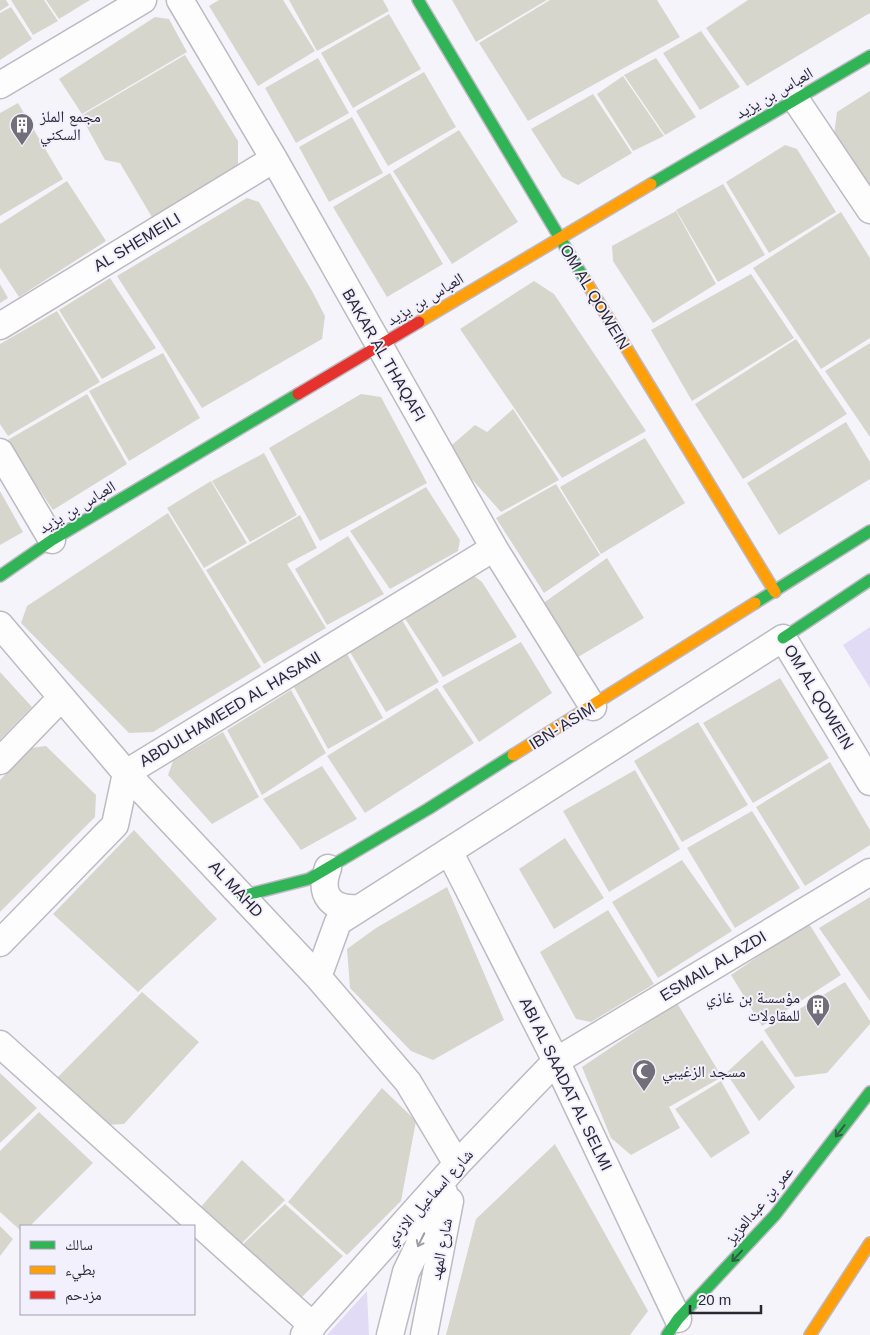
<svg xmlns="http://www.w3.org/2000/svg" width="870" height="1335" font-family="Helvetica,'Noto Naskh Arabic',sans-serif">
<rect width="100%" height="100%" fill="#f5f4fa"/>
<!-- green -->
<path fill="#e1dbf6" d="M870,627V688L843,645Z
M367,1291L369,1335H327Z"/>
<!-- building -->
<path fill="#d7d6cc" d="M0,0H6L9,5L0,11Z
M11,0H44L58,21L33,35Z
M46,0H90L59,19Z
M219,0H283L315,51L258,86L209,6Z
M289,0H383L389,11L317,51Z
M452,0H547L476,42Z
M550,0H657L680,37L528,121L479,43Z
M748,0H870V13L747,86L706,28Z
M11,7L32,39L0,60V13Z
M389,14L421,69L353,108L321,53Z
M155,17L169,19L187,52L82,114L59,79Z
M701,31L740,87L700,110L663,53Z
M185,55L238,141V170L153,219L120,163L105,160L81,116Z
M318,58L349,113L296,143L265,88Z
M656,58L696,117L665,135L624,75Z
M424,72L456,127L388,166L356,111Z
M623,76L664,136L633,151L597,94Z
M870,91V187L834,135L837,112Z
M593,94L632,153L578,185L562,177L531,129Z
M18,103L63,179L0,216V113Z
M352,117L383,173L329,202L299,147Z
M459,130L518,222L452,264L393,171Z
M785,145L797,149L836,212L769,253L726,182Z
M390,173L443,264L387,297L333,207Z
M67,181L106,241L19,297L0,268V224Z
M723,184L765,255L718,282L676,210Z
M247,198L259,202L312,291L325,316L322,339L202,408L117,276Z
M676,211L716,284L653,323L613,261L612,246Z
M841,212L870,258V338L821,369L753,268Z
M751,274L794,338L692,401L651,330Z
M110,278L156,348L102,379L59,310Z
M534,281L554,294L646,431L562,478L460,329Z
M0,284L8,298L0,303Z
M57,311L100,382L8,436L0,424V344Z
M796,339L847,414L743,479L695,404Z
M870,343V437L825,371Z
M163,353L200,418L129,461L89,391Z
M87,394L127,464L53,510L6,441Z
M361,394L381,397L427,483L320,541L269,448Z
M513,409L559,480L501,512L446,450L475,425L487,432Z
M846,422L870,462V479L779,535L747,483Z
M645,438L685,503L601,554L560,487Z
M264,453L297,515L250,542L212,481Z
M211,481L247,543L204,568L167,508Z
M556,484L600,555L544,593L496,518Z
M426,487L460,540L458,551L390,589L350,531Z
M0,491L23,532L0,545Z
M168,513L261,667L153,732L129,733L21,623L27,606Z
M300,515L317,548L287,564L326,628L264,664L206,570Z
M348,536L384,594L327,625L295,569Z
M607,558L644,618L578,657L542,604Z
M473,575L482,582L517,637L443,677L404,617Z
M402,620L439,682L386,712L350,652Z
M521,642L552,693L479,742L442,686Z
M347,654L383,718L328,749L294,687Z
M0,672L32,707L0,740Z
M780,678L829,758L753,803L703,723Z
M437,688L474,743L365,813L327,756Z
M291,690L326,753L262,795L227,730Z
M698,722L748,805L682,842L634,761Z
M223,732L259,797L212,824L168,775L173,761Z
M46,746L96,795L95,817L0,912V780L30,748Z
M830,762L870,830V845L805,886L756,807Z
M322,766L357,819L301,850L263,799Z
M635,770L680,849L609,892L563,811Z
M752,811L800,888L735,928L687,848Z
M134,830L217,919L138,992L53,914Z
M565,838L604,898L554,929L519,869Z
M682,860L732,931L658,978L612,902Z
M447,887L504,1020L433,1060L411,1051L350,988L347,949L376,928Z
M870,897V1001L819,928Z
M608,910L654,984L591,1022L576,1019L540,952Z
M808,922L841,975L762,1026L731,975Z
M845,982L870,1021V1024L827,1073L795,1077L764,1030Z
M142,992L199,1042L124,1124L106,1125L56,1079Z
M677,1003L722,1077L669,1107L680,1128L631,1155L611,1138L582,1067Z
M762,1040L795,1087L759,1121L726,1073Z
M0,1073L37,1108L0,1143Z
M721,1081L750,1133L711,1158L675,1109Z
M382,1088L416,1121L401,1201L347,1255L288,1202Z
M39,1112L93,1163L30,1226H21V1231L0,1212V1151Z
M555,1144L648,1311L630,1335H446L476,1219Z
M242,1160L285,1200L240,1245L199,1209Z
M285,1204L343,1256L302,1297L240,1247Z
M0,1226L13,1239L0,1256Z"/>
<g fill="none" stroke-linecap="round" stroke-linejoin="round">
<!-- street casing -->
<g stroke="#bcbac3" stroke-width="29">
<path id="street" d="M180,0L274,159L494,548L593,707
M0,85L143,0
M796,100L870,210
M0,326L274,159
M0,452L52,540
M0,625L126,773L318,977L408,1082L457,1164
M0,761L61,698
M449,851L556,1061L678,1319
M328,868C318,895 331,910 359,908
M0,943L115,825L126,773L494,548
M318,977L338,922L783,638L870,782
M0,1044L313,1326
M304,1335L457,1164L556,1061L870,872
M390,1335L406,1272L444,1192
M424,1335L450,1201"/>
</g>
<!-- fast casing -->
<g stroke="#bcbac3" stroke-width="14">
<path id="fast" d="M418,0L585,280
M651,184L870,56
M0,576L52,540L298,394
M755,603L870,531
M783,638L870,580
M242,896L309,879L428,809L513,755
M667,1335L678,1319L775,1215L870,1092"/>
</g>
<!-- slow casing -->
<g stroke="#bcbac3" stroke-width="14">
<path id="slow" d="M585,280L775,592
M419,322L651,184
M513,755L755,603
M810,1335L870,1243"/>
</g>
<!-- jam casing -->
<g stroke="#bcbac3" stroke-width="14">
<path id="jam" d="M298,394L419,322"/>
</g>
<!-- street -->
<use href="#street" stroke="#fefdfe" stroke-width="26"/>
<!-- fast -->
<use href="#fast" stroke="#30b455" stroke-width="11"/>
<!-- slow -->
<use href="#slow" stroke="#ff9f0a" stroke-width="11"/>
<!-- jam -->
<use href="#jam" stroke="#e5322d" stroke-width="11"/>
</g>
<!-- one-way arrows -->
<defs><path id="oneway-shaft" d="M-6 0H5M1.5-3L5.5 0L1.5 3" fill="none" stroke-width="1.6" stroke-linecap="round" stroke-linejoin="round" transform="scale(1.25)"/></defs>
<g stroke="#2d6042">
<use href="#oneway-shaft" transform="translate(840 1131) rotate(128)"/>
<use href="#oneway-shaft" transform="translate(737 1256) rotate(133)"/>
</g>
<use stroke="#9f9da4" href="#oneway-shaft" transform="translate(421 1240) rotate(116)"/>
<!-- icons -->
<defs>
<g id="building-pin" transform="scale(1.25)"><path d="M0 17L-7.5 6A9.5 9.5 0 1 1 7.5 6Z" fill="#726f7a" stroke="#f3f0fe"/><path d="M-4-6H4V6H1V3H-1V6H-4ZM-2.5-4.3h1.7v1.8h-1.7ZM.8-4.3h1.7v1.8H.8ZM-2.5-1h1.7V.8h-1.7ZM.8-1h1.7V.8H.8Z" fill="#fff"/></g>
<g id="mosque-pin" transform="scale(1.25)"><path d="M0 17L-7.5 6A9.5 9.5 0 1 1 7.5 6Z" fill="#726f7a" stroke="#f3f0fe"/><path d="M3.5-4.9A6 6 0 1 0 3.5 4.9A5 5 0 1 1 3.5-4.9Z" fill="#fff"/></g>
</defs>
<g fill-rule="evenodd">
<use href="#building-pin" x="22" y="125"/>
<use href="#building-pin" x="818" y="1006"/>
<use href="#mosque-pin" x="644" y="1071"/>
</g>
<g text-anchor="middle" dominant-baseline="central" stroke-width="4" stroke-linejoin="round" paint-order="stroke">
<!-- street labels -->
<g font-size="16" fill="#2b2835" stroke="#f3f0fe">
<text transform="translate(774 93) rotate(-30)">العباس بن يزيد</text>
<text transform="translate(137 242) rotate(-31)">AL SHEMEILI</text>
<text transform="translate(595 297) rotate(59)">OM AL QOWEIN</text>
<text transform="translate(425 299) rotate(-31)">العباس بن يزيد</text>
<text transform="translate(384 355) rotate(60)">BAKAR AL THAQAFI</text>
<text transform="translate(77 507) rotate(-31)">العباس بن يزيد</text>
<text transform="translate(819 697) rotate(59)">OM AL QOWEIN</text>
<text transform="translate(230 709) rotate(-31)">ABDULHAMEED AL HASANI</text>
<text transform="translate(562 726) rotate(-32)">IBN-'ASIM</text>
<text transform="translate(236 889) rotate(47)">AL MAHD</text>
<text transform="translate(713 966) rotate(-31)">ESMAIL AL AZDI</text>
<text transform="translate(566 1084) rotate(64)">ABI AL SAADAT AL SELMI</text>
<text transform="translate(429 1197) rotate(-48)">شارع اسماعيل الازدي</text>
<text transform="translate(759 1205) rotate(-50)">عمر بن عبدالعزيز</text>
<text transform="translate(441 1249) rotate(-79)">شارع المهد</text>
</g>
<!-- poi labels -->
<g font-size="16" fill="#2b2835" stroke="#f3f0fe" text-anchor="start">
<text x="40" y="116">مجمع الملز<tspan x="40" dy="18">السكني</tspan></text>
<text x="800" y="997" text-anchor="end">مؤسسة بن غازي<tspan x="800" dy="18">للمقاولات</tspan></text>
<text x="662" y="1071">مسجد الزغيبي</text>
</g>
</g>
<!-- legend -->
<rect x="20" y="1225" width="175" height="90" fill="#f3f0fe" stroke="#a3a0ae"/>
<rect x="30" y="1241" width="25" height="8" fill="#30b455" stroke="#a3a0ae"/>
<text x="65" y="1250" font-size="15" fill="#2b2835">سالك</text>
<rect x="30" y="1266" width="25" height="8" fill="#ff9f0a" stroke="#a3a0ae"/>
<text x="65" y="1275" font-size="15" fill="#2b2835">بطيء</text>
<rect x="30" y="1291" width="25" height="8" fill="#e5322d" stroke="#a3a0ae"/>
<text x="65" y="1300" font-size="15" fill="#2b2835">مزدحم</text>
<!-- scale -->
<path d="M690 1305v8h71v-8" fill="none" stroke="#2b2835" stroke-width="2.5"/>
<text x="698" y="1305" font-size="15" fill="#2b2835" stroke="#f3f0fe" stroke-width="4" paint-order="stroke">20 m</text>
</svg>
